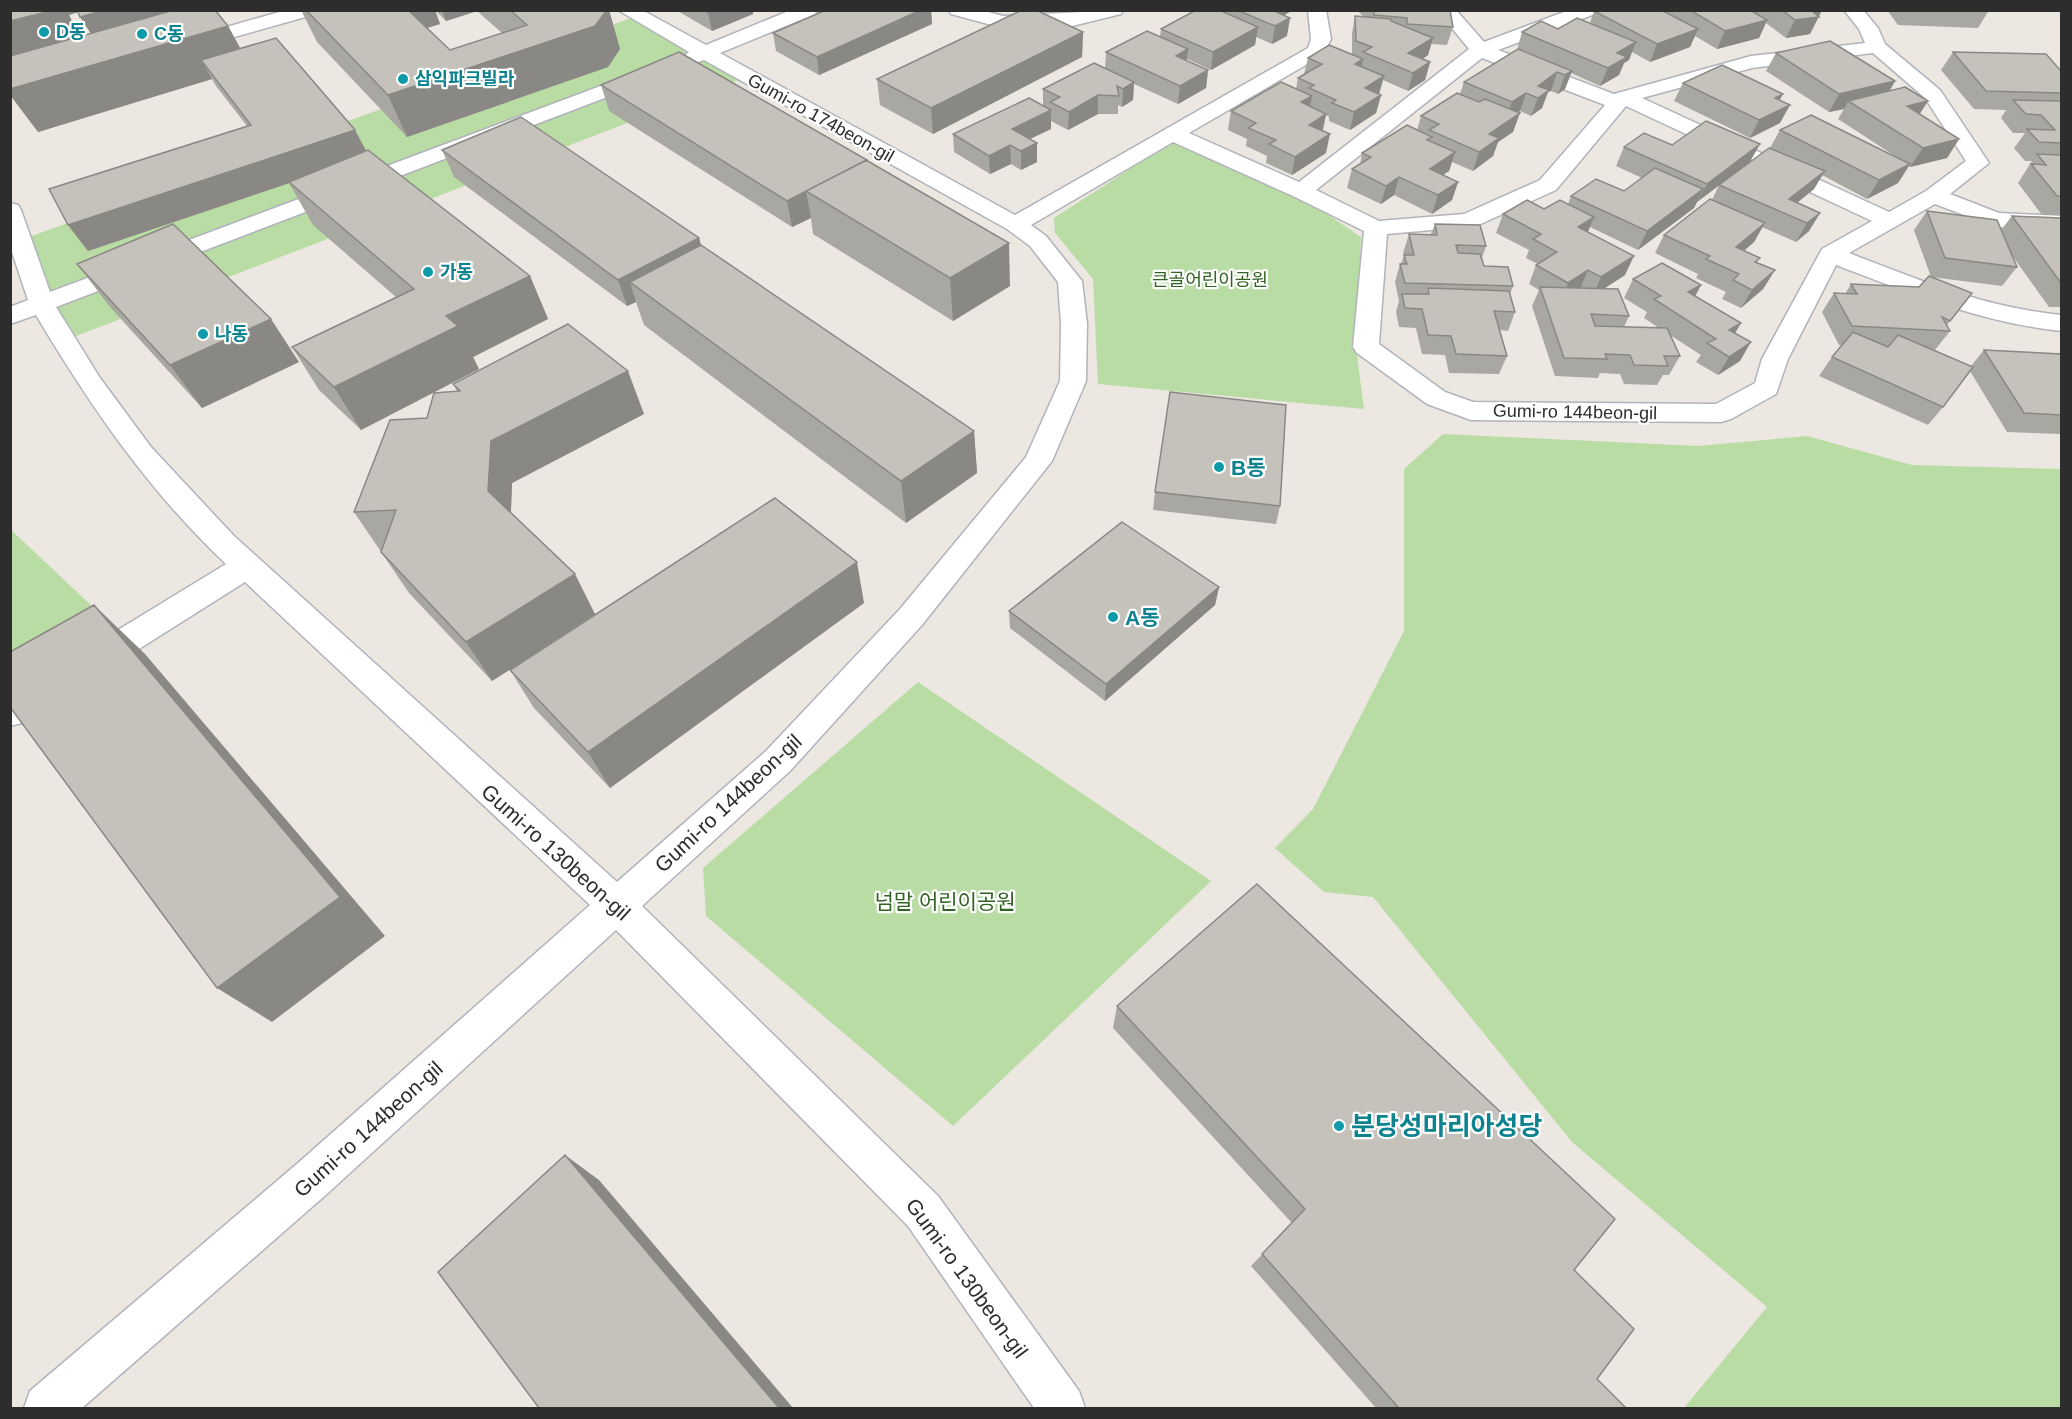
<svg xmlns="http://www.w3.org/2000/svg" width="2072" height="1419" font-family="Helvetica,'Noto Sans KR',sans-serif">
<rect width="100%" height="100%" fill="#ece7e1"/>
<!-- green -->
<path fill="#b9dca4" d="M631,18L697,53L50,291L29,237Z
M704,57L741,79L71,338L52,299Z
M1173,141L1302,197L1361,237L1356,348L1364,409L1098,384L1093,279L1055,233L1054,218Z
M1443,434L1698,446L1807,436L1912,465L2061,469V1408H1684L1767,1307L1572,1142L1373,897L1324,892L1275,848L1313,809L1404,631V469Z
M10,529L110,623L10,683Z
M918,682L1211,881L953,1126L706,916L703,868Z"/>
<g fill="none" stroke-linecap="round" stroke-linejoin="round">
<!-- minor casing -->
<g stroke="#b1b3bb" stroke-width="3">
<path id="minor" d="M286,10H318L316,14L188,50L181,48L178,44L181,40Z
M618,10H642L706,45L791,10H817L815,14L720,53L1015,215L1308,48L1311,39L1308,10H1326L1331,39L1323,55L1189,133L1299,182L1469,49L1437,10H1456L1484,42L1569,10H1597L1595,14L1498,50L1614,94L1751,56L1865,43L1859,29L1844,10H1863L1878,28L1885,44L1940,90L1989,163L1950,194L1999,213L2062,216V230L1996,227L1935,204L1849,253C1919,280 1986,308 2062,315V331C1982,323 1910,293 1836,265L1788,359L1776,394L1731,419L1721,422L1471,420L1427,404L1357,353L1353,347L1364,231L1293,196L1173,142L1031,225L1046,236L1082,281L1087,324L1086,381L1052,461L922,625L790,771L642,906L938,1196L1079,1391L1085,1408H1034L908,1226L616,930L328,1193L82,1408H24L30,1391L298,1163L590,905L245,582L22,723L10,726V696L226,564C147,489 91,407 36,315L10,324V307L28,300L10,246V203L18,205L21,210L50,292L638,72H652L655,76L652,80L56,307L100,378L151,447L234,536L617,882L766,751L900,609L1026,457L1060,381L1061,324L1058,282L1030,246L1007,229L704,60L690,65L683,63L680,59L689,52ZM1873,53L1925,98L1966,161L1926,191L1889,212L1642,98L1752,68ZM1482,58L1605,105L1540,180L1464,214L1379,221L1316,190ZM1626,106L1872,221L1822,249L1762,359L1755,383L1716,404L1473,402L1445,392L1379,344L1387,234L1476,226L1556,190Z
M949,10H981L1003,16L1123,10L1121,14L1072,26L1003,28L951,14Z"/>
</g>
<!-- minor -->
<use href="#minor" fill="#fff" fill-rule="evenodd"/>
</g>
<!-- wall -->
<path fill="#a9a7a2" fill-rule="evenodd" d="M10,10H215L228,26L240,48L366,151L530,276L548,319L473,357L479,369L361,430L319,390L292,347L396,297L313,225L289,183L88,251L68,225L247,126L216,86L212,79L38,132ZM78,12L80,17L91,33L79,37L69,15Z
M301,10H435L440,24L427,28L450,50L502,33L477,11L446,21L435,10H609L620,49L608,67L407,137L317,42Z
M676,10H753V14L712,31Z
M826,10H931L932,24L819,75L776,51L773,33Z
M1196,10H1293L1284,15L1287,36L1272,44L1256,37L1255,45L1211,70L1187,59L1186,60L1208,70L1206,88L1178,104L1134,84L1133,100L1122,107L1118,105V114H1098L1068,130L1051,121V129L1030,139L1037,162L1021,170L1011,164L990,174L954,152L953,134L1043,106V89L1105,69L1106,52L1160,37L1161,29Z
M1357,10H1450L1453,27L1447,45L1431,44L1428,55L1423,59L1430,62L1425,80L1408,91L1383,80L1379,94L1381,95L1376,113L1350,130L1329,121V117L1326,115L1323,131L1326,153L1292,175L1266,163L1267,156L1246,146L1247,139L1228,130L1231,111L1296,89L1298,78L1304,74L1308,58L1352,54V34L1355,16L1364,17Z
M1596,10H1822L1810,34L1786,38L1766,23L1759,38L1717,49L1695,36L1690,47L1650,62L1632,52L1629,60L1624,63L1619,75L1600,86L1571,73L1565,89L1558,94L1551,91L1548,92L1542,108L1531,116L1520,111L1518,113L1513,132L1498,142L1493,156L1473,171L1452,162L1449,171L1443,175L1458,182L1452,200L1432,214L1394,195L1381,204L1347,188L1352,169L1360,165L1362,153L1417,130L1421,116L1460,94L1464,82L1517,50L1522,32L1558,29L1590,23L1594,11Z
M1887,10H1989L1978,28L1898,25Z
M1083,32L1082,57L933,134L880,105L877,79Z
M1953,52L2061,93V215H2042L2018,183L2032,161H2025L2014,148L2025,133H2013L2001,118L2006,110L1974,109L1941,70Z
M1776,53L1895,81L1890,91L1920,115L1959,139L1947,158L1910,167L1909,166L1898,183L1867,199L1822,175L1814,189L1797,203L1820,213L1809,231L1796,242L1762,227L1754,242L1744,251L1760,258L1757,262L1775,270L1763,289L1741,308L1722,299L1726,292L1696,278L1698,274L1655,253L1664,235L1712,200L1719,185L1770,148L1780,130L1898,158L1838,119L1844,109L1829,112L1766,71Z
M1683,83L1780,100V123L1750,138L1674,101Z
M601,85L867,161L1010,286L953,321L813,234L811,218L792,227L609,111Z
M1672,145L1750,162L1697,202L1694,208L1638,250L1590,227L1588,232L1625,275L1603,289L1629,316L1624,327L1659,328L1644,318L1647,312L1624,298L1633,279L1701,285L1695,296L1735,333L1740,361L1718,375L1696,362L1701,355L1670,335L1680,356L1669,375H1663L1657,385L1624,384L1620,374L1600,373L1598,378L1555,376L1532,306L1539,290L1529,284L1536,265L1538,264L1526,258L1529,250L1496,233L1503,214L1544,209L1568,204L1571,196L1624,191L1642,178L1616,166L1624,147Z
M442,150L699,238L701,245L974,431L977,473L906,523L644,325L636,302L627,306L454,177Z
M1927,211L2001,230L2012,216L2061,218V307H2049L2011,254L2017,267L2002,286L1931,277L1914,230Z
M1435,224L1486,246L1482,258L1484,266L1513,286L1510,294L1515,312L1508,331L1499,330L1507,356L1499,374L1449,373L1445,355L1422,354L1416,328L1399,327L1396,312L1399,301L1395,282L1400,264H1401L1404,255L1403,253L1409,234H1431Z
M77,264L299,362L202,408L110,307Z
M1851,284L1972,293L1947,325L1950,331L1935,350H1931L1971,366L1984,350L2061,354V434L2007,432L1970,371L1943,407L1928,425L1819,376L1832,357L1842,345H1839L1822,312L1834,293L1845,294Z
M453,384L644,414L512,483L511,513L595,614L864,603L610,788L534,708L510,670L530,657L492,681L409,593L354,512L427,418L457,391Z
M1155,492L1280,506L1276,524L1153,510Z
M1219,587L1215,605L1105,701L1010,628L1009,611Z
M1117,1006L1574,1270L1597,1379L1626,1408H1376L1251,1266L1292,1223L1113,1028Z"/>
<!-- shaded-wall -->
<path fill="#8a8884" d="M55,10H85L69,15L86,50L10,70V21Z
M105,10H203L107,58L80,17Z
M397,10H435L440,24L407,34Z
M442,10H477V11L446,21Z
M607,10H609L620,49L608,67L407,137L388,95Z
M714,10H753V14L712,31L708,13Z
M921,10H931L932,24L819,75L817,57Z
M1267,10H1293L1269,24Z
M1808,10H1822L1810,34L1786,38L1795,20Z
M1290,18L1287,36L1272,44L1275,26Z
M1767,20L1759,38L1717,49L1725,31Z
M228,26L251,68L201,60L212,79L38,132L10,95V89Z
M1258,27L1255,45L1211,70L1213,52Z
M1698,29L1690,47L1650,62L1657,44Z
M1083,32L1082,57L933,134L931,108Z
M1433,38L1428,55L1406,70L1408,53Z
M1636,42L1629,60L1624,63L1619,75L1600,86L1608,68L1617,53Z
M1188,49L1186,67L1176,56Z
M1363,59L1359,77L1355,64Z
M1430,62L1425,80L1408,91L1413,73Z
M1208,70L1206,88L1178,104L1180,86Z
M1572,71L1565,89L1558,94L1565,75Z
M1557,72L1551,91L1548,92L1542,108L1531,116L1538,98V86Z
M1384,76L1379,94L1365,88Z
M1895,81L1884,99L1848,101L1844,109L1829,112L1839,94Z
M1134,82L1133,100L1122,107L1123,89Z
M1526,93L1520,111L1505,121L1512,102Z
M1783,94L1773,112L1775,98Z
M1098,95V114L1068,130L1069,112Z
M1381,95L1376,113L1350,130L1354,112Z
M1312,96L1309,114L1301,102Z
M1928,101L1916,120L1907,106Z
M1790,105L1780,123L1750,138L1759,120Z
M1051,110V129L1013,147L1012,129Z
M1520,113L1513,132L1498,142L1493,156L1473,171L1479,152L1489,134Z
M1326,114L1322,132L1309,125Z
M355,130L369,156L88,251L68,225Z
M1330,134L1326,153L1292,175L1295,157Z
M1959,139L1947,158L1910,167L1923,148Z
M1037,143V162L1021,170V151Z
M1760,144L1750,162L1697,202L1707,184Z
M1010,145L1011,164L990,174L989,156Z
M1455,152L1449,171L1424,187L1430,169Z
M1910,164L1898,183L1867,199L1879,180Z
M1825,171L1814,189L1784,213L1789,199Z
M1399,177L1394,195L1381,204L1386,186Z
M1458,182L1452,200L1432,214L1438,195Z
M1703,189L1694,208L1638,250L1647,231Z
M806,191L811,218L792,227L787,201Z
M1820,213L1809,231L1796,242L1807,223Z
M1594,217L1586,236L1578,227Z
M1765,223L1754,242L1725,266L1736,247Z
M699,238L706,265L630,282L636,302L627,306L618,280Z
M1009,243L1010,286L953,321L950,278Z
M1634,256L1625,275L1593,296L1601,277Z
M1588,270L1580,289L1560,302L1568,283Z
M1775,270L1763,289L1741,308L1752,290Z
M530,276L548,319L473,357L479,369L361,430L334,387L446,316Z
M1701,285L1691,304L1688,292Z
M271,319L299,362L202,408L170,365Z
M1741,323L1730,342L1729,330Z
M1751,342L1740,361L1718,375L1729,357Z
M628,371L644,414L512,483L510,533L488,491L491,441Z
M974,431L977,473L906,523L901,481Z
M857,562L864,603L610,788L588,752Z
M575,574L595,614L492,681L466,642Z
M1219,587L1215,605L1105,701L1106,684Z
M94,605L145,654L385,936L272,1022L217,988Z
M565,1155L599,1180L793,1408H779Z"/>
<!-- building -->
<path fill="#c5c2bc" stroke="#8a8884" stroke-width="1.5" d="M10,10H55L10,21Z
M77,10H105L80,17Z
M174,10H215L228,26L10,89V56Z
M306,10H408L450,50L527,25L510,10H607L595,26L388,95Z
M704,10H714L708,13Z
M826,10H921L817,57L773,33Z
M1022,10H1036L1083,32L931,108L877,79Z
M1196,10H1219L1258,27L1213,52L1161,29Z
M1237,10H1272L1290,18L1275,26Z
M1374,10H1450L1453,27L1407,24V18L1374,15Z
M1596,10H1661L1698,29L1657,44L1594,11Z
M1690,10H1750L1767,20L1725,31Z
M1782,10H1811L1819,17L1795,20Z
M1355,16L1391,19V21L1433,38L1408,53L1430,62L1413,73L1363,52L1372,47L1356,41Z
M1577,18L1636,42L1617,53L1627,57L1608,68L1522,32L1541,21L1558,29Z
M1147,31L1188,49L1176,56L1208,70L1180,86L1106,52Z
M276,38L355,130L68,225L49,189L251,125L201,60Z
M1830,41L1895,81L1839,94L1776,53Z
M1329,45L1363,59L1355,64L1384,76L1365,88L1381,95L1354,112L1332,103L1336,100L1309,88L1314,85L1298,78L1322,64L1308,58Z
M1518,49L1572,71L1565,75L1557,72L1538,86L1549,90L1538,98L1526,93L1512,102L1464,82Z
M679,52L867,160L787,201L601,85Z
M1953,52L2046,54L2061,71V93L1986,91Z
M1094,63L1134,82L1123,89L1117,86L1119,96L1098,95L1069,112L1050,102L1060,97L1043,89Z
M1722,65L1783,94L1775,98L1790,105L1759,120L1683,83Z
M1281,82L1312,96L1301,102L1326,114L1309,125L1330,134L1295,157L1269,144L1276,140L1248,128L1256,123L1231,111Z
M1905,87L1928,101L1907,106L1959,139L1923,148L1848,101Z
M1457,93L1479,102L1485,99L1520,113L1489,134L1499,138L1479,152L1429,130L1439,124L1421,116Z
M1029,98L1051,110L1012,129L1037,143L1021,151L1010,145L989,156L953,134Z
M2013,100L2061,101V143L2039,142L2027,129L2055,130L2041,115L2026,114Z
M1811,115L1910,164L1879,180L1780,130Z
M521,117L699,238L618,280L442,150Z
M1706,121L1760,144L1707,184L1624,147L1644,133L1672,145Z
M1407,125L1432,137L1427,140L1455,152L1430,169L1458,182L1438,195L1399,177L1386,186L1352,169L1371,157L1362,153Z
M1769,148L1825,171L1789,199L1820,213L1807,223L1719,185Z
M368,150L530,276L446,316L458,326L334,387L292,347L414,289L289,182Z
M2037,154L2061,155V196H2057L2031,164L2046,165Z
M866,160L1009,243L950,278L806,191Z
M1655,168L1703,189L1647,231L1571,196L1596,179L1624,191Z
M1710,199L1765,223L1736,247L1760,258L1755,262L1775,270L1752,290L1733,280L1739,274L1706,259L1710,256L1664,235Z
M1527,200L1544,209L1560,200L1594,217L1578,227L1634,256L1601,277L1588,270L1568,283L1536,265L1557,252L1533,239L1541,234L1503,214Z
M1927,211L1997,220L2017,267L1945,258Z
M2012,216L2061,218V283Z
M173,224L271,319L170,365L77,264Z
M1435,224L1480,225L1486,246L1456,245L1458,253L1480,254L1484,266L1508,267L1513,286L1405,283L1400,264H1407L1404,255H1414L1409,234L1437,235Z
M701,245L974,431L901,481L630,282Z
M1662,263L1701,285L1688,292L1741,323L1729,330L1751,342L1729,357L1707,343L1716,339L1654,299L1661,296L1633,279Z
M1929,276L1972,293L1950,321L1942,317L1950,331L1852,326L1834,293L1857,294L1851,284L1919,287Z
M1540,287L1618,289L1629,316L1591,314L1595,326L1667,328L1680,356H1664L1668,366L1634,365L1630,355L1605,354L1607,359L1564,358Z
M1428,288L1509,291L1515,312L1494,311L1507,356L1456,354L1451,336L1428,335L1422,309L1405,308L1402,294H1429Z
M568,324L628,371L491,441L488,491L575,574L466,642L381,552L396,510L354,512L390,420L427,418L434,393L460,391L453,384Z
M1853,332L1888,347L1898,335L1973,367L1943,407L1832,357Z
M1984,350L2061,354V415L2024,413Z
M1170,392L1286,405L1280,506L1155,492Z
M775,498L857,562L588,752L510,670Z
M1122,522L1219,587L1106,684L1009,611Z
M94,605L340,897L217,988L10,707V652Z
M1257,884L1615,1219L1574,1270L1634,1329L1597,1379L1626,1408H1399L1262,1254L1305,1209L1117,1006Z
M565,1155L779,1408H539L438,1272Z"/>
<!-- markers -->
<g fill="#0f9aa8" stroke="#fff" stroke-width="2">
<circle cx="44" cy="32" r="6"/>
<circle cx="142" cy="34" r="6"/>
<circle cx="403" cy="79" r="6"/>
<circle cx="428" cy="272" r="6"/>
<circle cx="203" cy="334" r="6"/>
<circle cx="1219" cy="467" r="6"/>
<circle cx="1113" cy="617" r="6"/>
<circle cx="1339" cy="1126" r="6"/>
</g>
<g text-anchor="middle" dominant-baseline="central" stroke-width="4.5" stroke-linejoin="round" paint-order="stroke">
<!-- far-culture labels -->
<g font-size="18" font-weight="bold" fill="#0d838f" stroke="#fff" text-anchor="start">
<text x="56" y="32">D동</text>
<text x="154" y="34">C동</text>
<text x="415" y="79">삼익파크빌라</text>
<text x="440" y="272">가동</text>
<text x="215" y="334">나동</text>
</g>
<!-- far-street labels -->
<g font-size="18" fill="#2d2d2d" stroke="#fff">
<text transform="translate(821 118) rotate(29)">Gumi-ro 174beon-gil</text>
<text transform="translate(1575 412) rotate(1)">Gumi-ro 144beon-gil</text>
</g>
<!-- far-park labels -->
<g font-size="18" fill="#326324" stroke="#fff">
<text x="1210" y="280">큰골어린이공원</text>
</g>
<!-- culture labels -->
<g font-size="21" font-weight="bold" fill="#0d838f" stroke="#fff" text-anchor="start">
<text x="1231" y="467">B동</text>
<text x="1125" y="617">A동</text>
</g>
<!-- street labels -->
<g font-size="21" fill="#2d2d2d" stroke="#fff">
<text transform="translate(728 803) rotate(-43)">Gumi-ro 144beon-gil</text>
<text transform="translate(556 852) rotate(42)">Gumi-ro 130beon-gil</text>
<text transform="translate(368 1129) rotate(-42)">Gumi-ro 144beon-gil</text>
<text transform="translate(967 1278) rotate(54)">Gumi-ro 130beon-gil</text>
</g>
<!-- park labels -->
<g font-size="21" fill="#326324" stroke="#fff">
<text x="945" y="901">넘말 어린이공원</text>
</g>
<!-- near-culture labels -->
<g font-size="26" font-weight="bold" fill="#0d838f" stroke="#fff" text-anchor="start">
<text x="1351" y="1126">분당성마리아성당</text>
</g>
</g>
<!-- border -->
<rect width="2072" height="1419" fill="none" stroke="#2d2d2d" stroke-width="24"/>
</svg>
